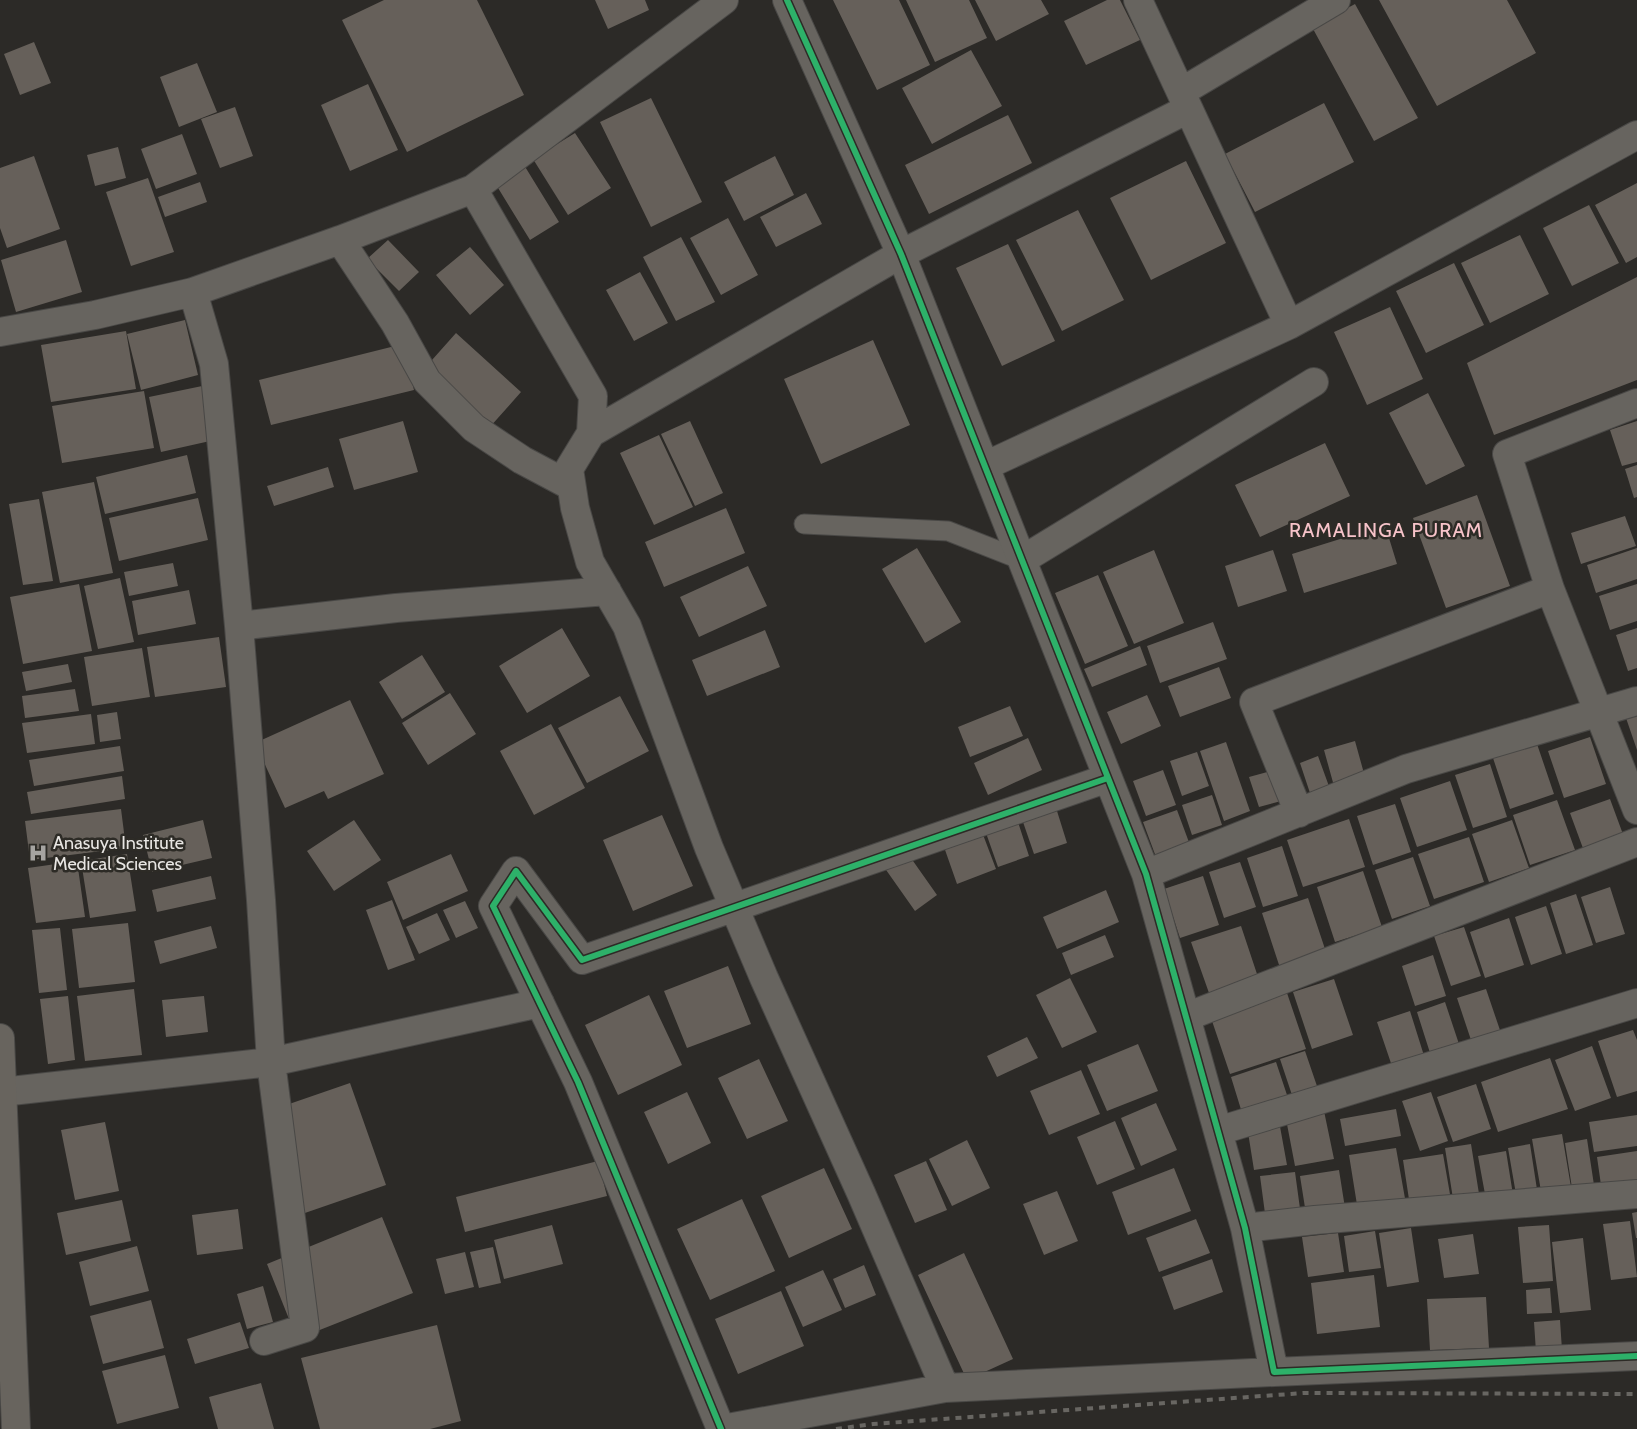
<svg xmlns="http://www.w3.org/2000/svg" width="1637" height="1429" font-family="Cabin,sans-serif">
<rect width="100%" height="100%" fill="#2c2a27"/>
<!-- building -->
<path fill="#66605a" d="M384,0H477L524,95L407,152L342,20Z
M595,0H645L649,10L608,29Z
M833,0H899L930,65L877,90Z
M906,0H969L987,38L935,62Z
M975,0H1041L1049,14L996,41Z
M1107,0H1120L1140,40L1086,65L1064,21Z
M1379,0H1507L1536,53L1437,106Z
M1355,4L1418,118L1374,141L1312,27Z
M34,42L51,83L20,95L4,54Z
M971,50L1002,106L932,144L902,88Z
M197,63L217,112L179,127L160,77Z
M368,84L398,150L350,171L321,105Z
M651,98L702,202L651,227L600,122Z
M1324,103L1354,162L1255,212L1225,154Z
M235,107L253,156L220,168L201,119Z
M1008,115L1032,163L929,214L905,165Z
M575,133L611,188L568,215L533,159Z
M182,134L197,174L156,189L141,149Z
M118,147L126,178L95,186L87,155Z
M34,156L60,229L7,248L0,228V168Z
M775,156L794,195L744,221L724,182Z
M1186,161L1226,243L1151,280L1110,198Z
M524,165L559,222L530,240L495,183Z
M148,178L174,252L131,266L106,192Z
M200,182L207,202L165,217L158,197Z
M1637,183V257L1626,263L1595,205Z
M806,193L822,224L776,247L760,217Z
M1589,205L1619,263L1572,286L1543,228Z
M1078,210L1124,300L1062,331L1016,240Z
M728,218L758,275L721,295L690,238Z
M1520,235L1549,294L1490,323L1461,263Z
M681,237L715,302L676,321L643,257Z
M66,240L82,292L16,312L1,260Z
M388,240L419,272L399,291L367,259Z
M1008,244L1055,341L1002,366L956,268Z
M470,247L504,285L470,315L436,275Z
M1454,263L1484,325L1426,353L1396,291Z
M640,272L668,323L634,341L606,290Z
M1637,277V380L1494,435L1467,363Z
M1390,307L1423,379L1367,405L1334,332Z
M185,320L198,375L141,390L127,334Z
M126,331L136,389L51,402L41,345Z
M456,333L521,392L489,428L424,369Z
M873,340L910,425L821,464L784,379Z
M403,344L414,390L271,425L259,380Z
M207,385L219,439L161,452L149,397Z
M144,391L154,448L62,463L52,406Z
M1428,393L1465,466L1426,485L1389,413Z
M403,421L418,472L354,490L339,439Z
M690,421L723,493L695,506L661,434Z
M1637,421V462L1622,466L1610,430Z
M659,435L693,507L654,525L620,453Z
M1325,443L1350,496L1260,537L1235,485Z
M187,455L196,493L105,514L96,477Z
M1637,465V497L1634,498L1625,469Z
M328,467L334,487L274,506L267,486Z
M94,482L113,573L60,583L42,492Z
M1477,495L1510,586L1446,608L1413,518Z
M198,498L208,540L119,561L109,518Z
M39,499L53,581L23,585L9,504Z
M726,508L745,553L664,587L645,542Z
M1625,516L1636,546L1581,564L1571,533Z
M1385,525L1397,564L1304,593L1292,554Z
M917,548L961,622L925,643L882,569Z
M1637,548V579L1596,593L1587,565Z
M1154,550L1184,623L1134,644L1103,572Z
M1273,550L1287,591L1238,607L1225,566Z
M173,563L178,586L129,596L124,572Z
M748,566L767,606L699,637L680,597Z
M1098,575L1128,646L1085,664L1055,593Z
M120,578L134,642L98,649L84,586Z
M79,584L92,651L23,664L10,597Z
M1637,584V621L1610,630L1599,596Z
M189,590L196,624L138,635L132,601Z
M1213,622L1227,659L1160,683L1147,646Z
M562,628L590,676L527,713L499,666Z
M1637,628V668L1628,671L1616,635Z
M765,630L780,667L707,696L692,660Z
M219,637L226,687L155,697L147,647Z
M1140,646L1147,665L1092,687L1084,669Z
M142,648L150,697L92,706L84,657Z
M422,655L445,692L402,719L379,682Z
M68,664L72,682L26,691L22,672Z
M1219,667L1231,698L1180,717L1168,686Z
M75,689L79,711L25,718L22,696Z
M450,693L476,734L428,765L402,723Z
M1147,695L1161,726L1121,744L1107,712Z
M620,696L649,751L587,783L558,728Z
M350,700L384,774L328,799L324,791L285,808L255,743Z
M1010,706L1023,736L970,757L958,727Z
M117,712L121,739L100,742L97,715Z
M91,714L95,744L27,753L22,723Z
M1637,715V750L1626,718Z
M551,724L585,788L534,815L500,751Z
M1590,737L1606,784L1564,798L1548,751Z
M1028,738L1042,770L988,795L974,763Z
M1355,741L1365,777L1334,786L1324,750Z
M1226,742L1250,811L1224,821L1200,751Z
M1537,744L1554,794L1510,809L1493,758Z
M120,746L124,771L34,786L29,760Z
M1197,752L1209,786L1182,796L1170,761Z
M1318,756L1330,789L1311,796L1300,763Z
M1490,764L1507,817L1473,828L1455,775Z
M1163,770L1176,805L1146,816L1133,781Z
M1271,771L1281,801L1259,807L1249,777Z
M122,776L125,799L31,814L27,792Z
M1450,781L1467,830L1417,847L1400,798Z
M1212,795L1222,825L1192,835L1182,805Z
M1610,799L1624,837L1584,851L1570,813Z
M1557,800L1575,850L1530,865L1513,815Z
M1395,804L1411,852L1373,865L1357,816Z
M121,809L126,848L30,860L25,821Z
M1177,810L1190,845L1156,857L1143,822Z
M1057,811L1067,843L1034,854L1023,822Z
M662,815L693,886L633,911L603,840Z
M1349,819L1365,867L1303,887L1287,840Z
M203,820L212,858L152,872L143,835Z
M354,820L381,860L334,891L307,851Z
M1512,820L1529,868L1489,882L1472,834Z
M1018,822L1029,856L998,867L986,833Z
M982,832L996,869L957,884L944,847Z
M1469,837L1484,882L1434,899L1418,854Z
M1282,846L1298,896L1263,907L1247,858Z
M906,851L937,895L915,911L884,867Z
M127,854L136,911L90,918L81,861Z
M451,854L468,891L403,920L387,882Z
M1413,857L1430,906L1392,919L1375,870Z
M77,861L85,917L36,923L28,868Z
M1240,862L1256,907L1224,918L1209,872Z
M1363,871L1382,927L1335,942L1317,887Z
M211,876L216,899L157,912L152,890Z
M1203,876L1219,925L1180,938L1164,889Z
M1610,887L1625,934L1596,943L1581,897Z
M1106,890L1119,922L1057,949L1043,917Z
M1576,894L1593,945L1566,954L1550,903Z
M1308,898L1327,955L1281,971L1262,913Z
M392,900L415,960L388,970L366,910Z
M465,901L478,928L456,938L443,910Z
M1546,906L1562,954L1531,965L1515,917Z
M437,913L450,940L419,954L406,927Z
M1509,918L1524,965L1485,978L1470,932Z
M128,923L135,982L79,988L72,929Z
M211,926L217,948L160,964L154,941Z
M1241,926L1258,977L1209,993L1191,942Z
M1464,927L1481,976L1451,986L1434,936Z
M60,928L67,990L39,993L32,930Z
M1105,935L1114,957L1071,975L1062,953Z
M1433,955L1446,996L1415,1006L1402,966Z
M728,966L751,1024L687,1048L664,991Z
M1070,978L1097,1032L1062,1048L1036,995Z
M1334,979L1353,1035L1312,1049L1293,992Z
M134,989L142,1055L85,1061L77,996Z
M1486,989L1502,1036L1473,1046L1457,998Z
M1287,993L1306,1049L1230,1074L1211,1018Z
M649,995L682,1065L618,1095L585,1025Z
M68,996L75,1060L48,1064L40,999Z
M204,996L208,1032L166,1037L162,1000Z
M1445,1002L1460,1047L1431,1056L1417,1012Z
M1410,1011L1426,1062L1394,1072L1377,1022Z
M1633,1030L1637,1040V1091L1617,1097L1598,1041Z
M1027,1037L1038,1058L997,1077L987,1056Z
M1138,1044L1158,1091L1107,1111L1087,1065Z
M1592,1046L1611,1098L1575,1111L1555,1060Z
M1305,1051L1318,1089L1293,1098L1280,1059Z
M1550,1058L1568,1109L1498,1132L1481,1082Z
M759,1059L788,1121L747,1139L718,1078Z
M1276,1062L1289,1101L1243,1116L1231,1077Z
M1081,1070L1100,1114L1049,1135L1030,1091Z
M350,1083L386,1185L302,1214L266,1112Z
M1476,1084L1491,1129L1453,1142L1437,1097Z
M687,1092L711,1143L668,1164L644,1112Z
M1431,1092L1448,1141L1420,1151L1402,1101Z
M1156,1103L1177,1150L1141,1166L1121,1118Z
M1396,1109L1401,1136L1345,1146L1340,1119Z
M1324,1111L1334,1159L1295,1166L1286,1119Z
M1637,1115V1146L1594,1152L1589,1122Z
M1115,1121L1135,1169L1097,1185L1077,1137Z
M1279,1121L1287,1165L1254,1170L1247,1126Z
M105,1122L119,1191L75,1200L61,1130Z
M1562,1134L1572,1193L1542,1197L1532,1139Z
M1587,1139L1594,1185L1572,1188L1565,1143Z
M967,1140L990,1188L952,1206L929,1159Z
M1471,1144L1480,1200L1454,1205L1445,1148Z
M1530,1144L1538,1196L1517,1200L1508,1148Z
M1396,1148L1406,1204L1358,1211L1349,1155Z
M1506,1151L1514,1201L1487,1205L1478,1156Z
M1637,1151V1187L1602,1192L1597,1157Z
M1443,1154L1451,1200L1410,1206L1403,1160Z
M598,1161L607,1196L465,1232L456,1197Z
M926,1161L947,1210L915,1223L894,1175Z
M824,1168L852,1229L789,1258L761,1196Z
M1174,1168L1191,1211L1128,1235L1112,1192Z
M1339,1170L1345,1208L1306,1214L1300,1176Z
M1295,1172L1301,1216L1266,1221L1260,1176Z
M1057,1191L1078,1241L1044,1255L1023,1204Z
M742,1199L775,1271L710,1300L677,1229Z
M122,1200L131,1241L66,1255L57,1213Z
M238,1209L243,1249L197,1255L192,1215Z
M1637,1212V1238H1636L1632,1213Z
M382,1217L413,1293L297,1339L267,1264Z
M1196,1219L1210,1253L1159,1272L1146,1238Z
M1630,1221L1637,1277L1611,1280L1603,1224Z
M552,1225L563,1264L504,1279L494,1240Z
M1549,1225L1553,1281L1523,1283L1518,1227Z
M1411,1228L1419,1282L1387,1287L1379,1233Z
M1375,1231L1381,1268L1349,1272L1344,1236Z
M1338,1233L1344,1272L1308,1277L1302,1237Z
M1473,1234L1479,1274L1444,1278L1438,1239Z
M1583,1238L1591,1310L1560,1313L1552,1242Z
M137,1246L149,1291L90,1306L79,1262Z
M493,1247L501,1283L479,1288L470,1252Z
M465,1252L474,1287L445,1294L436,1259Z
M964,1253L1013,1359L967,1380L918,1275Z
M1212,1259L1223,1292L1174,1310L1162,1277Z
M864,1265L876,1295L845,1308L833,1279Z
M823,1270L842,1310L803,1327L785,1287Z
M1374,1275L1380,1327L1317,1334L1311,1283Z
M263,1286L273,1322L247,1329L237,1294Z
M1550,1288L1552,1313L1527,1314L1526,1290Z
M781,1291L804,1346L738,1374L715,1319Z
M1486,1297L1489,1348L1430,1350L1427,1299Z
M151,1300L164,1348L103,1364L90,1316Z
M1560,1320L1562,1350L1536,1352L1534,1322Z
M240,1322L249,1348L195,1364L187,1339Z
M437,1325L461,1421L430,1429H320L301,1358Z
M165,1355L179,1408L117,1424L102,1371Z
M261,1383L274,1429H218L209,1397Z"/>
<g fill="none" stroke-linecap="round" stroke-linejoin="round">
<!-- service casing -->
<g stroke="#494846" stroke-width="21">
<path id="service" d="M804,524L948,531L1022,560"/>
</g>
<!-- minor casing -->
<g stroke="#494846" stroke-width="30">
<path id="minor" d="M724,0L473,189L593,396L591,433L901,254L1188,109
M787,0L901,254L1146,874L1245,1228L1274,1372L1637,1356
M1138,0L1289,325
M1181,92L1336,0
M340,240L395,323L427,381L474,428L522,460L571,486
M193,292L340,240L473,189
M0,332L95,315L193,292L214,364L239,626
M1637,403L1507,454L1550,589L1637,810
M591,433L569,469L575,508L590,562L627,626L709,848L764,978L861,1193L945,1388L722,1429
M985,466L1289,325L1637,135
M1022,560L1314,382
M1299,813L1254,702L1550,589
M1146,874L1406,769L1637,701
M1186,1017L1637,842
M0,1094L2,1092L271,1062L261,900L239,626L396,608L607,591
M1218,1131L1637,1003
M1245,1228L1315,1220L1637,1194
M264,1341L305,1328L271,1062L540,1003
M945,1388L1274,1372
M721,1429L578,1082L493,906L516,871L582,960L1108,778"/>
</g>
<!-- primary casing -->
<g stroke="#494846" stroke-width="30">
<path id="primary" d="M0,1038L16,1429"/>
</g>
<!-- service -->
<use href="#service" stroke="#67645f" stroke-width="19"/>
<!-- minor -->
<use href="#minor" stroke="#67645f" stroke-width="28"/>
<!-- primary -->
<use href="#primary" stroke="#68645e" stroke-width="28"/>
<!-- rail -->
<path stroke="#686662" stroke-width="4" stroke-dasharray="6 6" stroke-linecap="butt" d="M836,1429L873,1424L1304,1393L1637,1394"/>
<!-- cycleway casing -->
<g stroke="#2d2b26" stroke-width="9">
<path id="cycleway" d="M787,0L901,254L1146,874L1245,1228L1274,1372L1637,1356
M721,1429L578,1082L493,906L516,871L582,960L1108,778"/>
</g>
<!-- cycleway -->
<use href="#cycleway" stroke="#2db169" stroke-width="6"/>
</g>
<!-- icons -->
<defs>
<g id="hospital-bare" transform="scale(1.5)"><path d="M-5-5h3v3.5h4V-5h3V5h-3V1.5h-4V5h-3Z" fill="#a6a4a1" stroke="#2d2b26" stroke-width="2.5" paint-order="stroke"/></g>
</defs>
<g fill-rule="evenodd">
<use href="#hospital-bare" x="38" y="853"/>
</g>
<g text-anchor="middle" dominant-baseline="central" stroke-width="5" stroke-linejoin="round" paint-order="stroke">
<!-- poi labels -->
<g font-size="18" fill="#e8e6e3" stroke="#2d2b26" text-anchor="start">
<text x="53" y="843">Anasuya Institute<tspan x="53" dy="21">Medical Sciences</tspan></text>
</g>
<!-- quarter labels -->
<g font-size="20" letter-spacing="1" fill="#f7c3c9" stroke="#2d2b26">
<text x="1386" y="530">RAMALINGA PURAM</text>
</g>
</g>
</svg>
